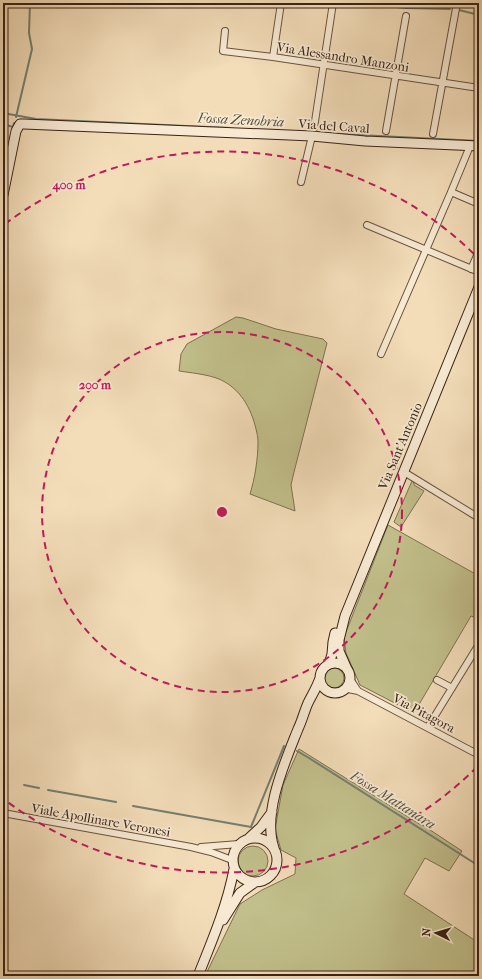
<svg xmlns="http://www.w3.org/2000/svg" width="482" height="979" font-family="'IM FELL French Canon',serif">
<rect width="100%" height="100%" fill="#f3ddb9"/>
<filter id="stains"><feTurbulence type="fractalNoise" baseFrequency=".005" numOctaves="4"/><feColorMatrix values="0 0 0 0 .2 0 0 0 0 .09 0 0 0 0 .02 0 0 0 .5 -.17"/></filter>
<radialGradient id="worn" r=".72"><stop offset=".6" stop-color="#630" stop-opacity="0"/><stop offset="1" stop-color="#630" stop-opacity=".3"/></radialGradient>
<!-- green -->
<path fill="#c1bf8b" stroke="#7e7150" d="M236,317L243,318L276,329L323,339L327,343L294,472L291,485L295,511L250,494C255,478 258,458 258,442C258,438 257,433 256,429C251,408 240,388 219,379C206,374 192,373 179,371L181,354L187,344Z
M412,481L414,482V485L424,491L401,527L394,522Z
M388,525L479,576V619L471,616L414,713L360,685L346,653L344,637Z
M324 678a10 10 0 1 1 20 0a10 10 0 1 1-20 0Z
M299,749L421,825V824L462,851L449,871L425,858L404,894L479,943V976H205L240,904L262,890L295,874L296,858L281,850L275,829L283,785Z
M238 861a15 15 0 1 1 30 0a15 15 0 1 1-30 0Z"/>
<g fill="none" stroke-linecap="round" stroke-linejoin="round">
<!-- stream -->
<path stroke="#757f71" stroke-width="2" d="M360,3L406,8L450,9
M459,10L479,15
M3,113L36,119L229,128
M16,117L32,49L29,33L30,3
M3,124L13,127L14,123
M339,134L479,141
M297,751L309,758L479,866
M3,782H5
M24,785L39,788
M48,790L116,802
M133,806L251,827L284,746"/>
<!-- street casing -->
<g stroke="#69523e" stroke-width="8">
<path id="street" d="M225,31L223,51L273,57L479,88
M273,57L281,3
M314,128L333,3
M386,131L406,16
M433,134L457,3
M301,182L312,136
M451,192L479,204
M367,225L479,272
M471,269L479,251
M381,354L451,192L470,146
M404,472L479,518
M350,679L358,691
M437,680L452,688
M344,690L348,689L358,691L479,755
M428,727L479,644
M3,813L191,847L211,852L232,860
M201,847L239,844"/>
</g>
<!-- secondary casing -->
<g stroke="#3b2315" stroke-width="11">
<path id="secondary" d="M3,195L16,131L20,124H24L312,136L365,141L479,146
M320 678a15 15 0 1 1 30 0a15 15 0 1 1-30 0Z
M329,664L332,654L333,642L335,633
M347,669L339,651V640L345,616L479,287
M233 860a22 22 0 1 1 44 0a22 22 0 1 1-44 0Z
M249,838L261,827L272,812
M274,848C262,813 285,762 298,729C302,721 304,712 308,703C312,695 317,687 320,678
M223,920L240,893L254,883
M198,976C212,941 227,906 234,869"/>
</g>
<!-- street -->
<use href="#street" stroke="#f7e9d2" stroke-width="6"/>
<!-- secondary -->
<use href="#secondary" stroke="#f7e9d2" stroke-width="9"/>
</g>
<!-- distance rings -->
<g fill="none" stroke="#c2185b" stroke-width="2" stroke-dasharray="7 5">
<circle cx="222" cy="512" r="180"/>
<path d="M477 767A361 361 0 0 1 5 800M5 224A361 361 0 0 1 477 257"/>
</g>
<g text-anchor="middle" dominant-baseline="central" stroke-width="3.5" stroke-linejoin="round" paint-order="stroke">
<!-- street labels -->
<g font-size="13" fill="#3b2315" stroke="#f7e9d2">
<text transform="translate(343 57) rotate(9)">Via Alessandro Manzoni</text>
<text transform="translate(334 126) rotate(4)">Via del Caval</text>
<text transform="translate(400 446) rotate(-67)">Via Sant'Antonio</text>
<text transform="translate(424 713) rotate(28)">Via Pitagora</text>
<text transform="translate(101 820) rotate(10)">Viale Apollinare Veronesi</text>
</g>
<!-- water labels -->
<g font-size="14" font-style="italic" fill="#585143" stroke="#f7e9d2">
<text transform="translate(241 120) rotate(3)">Fossa Zenobria</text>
<text transform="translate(393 800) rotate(32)">Fossa Mattanara</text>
</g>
</g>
<circle cx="222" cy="512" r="6" fill="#c2185b" stroke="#f7e9d2" stroke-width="2"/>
<g font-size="12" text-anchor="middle" font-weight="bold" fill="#c2185b" stroke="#f7e9d2" stroke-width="3.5" stroke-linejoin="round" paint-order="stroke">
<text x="69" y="189">400 m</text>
<text x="95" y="389">200 m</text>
</g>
<!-- margin -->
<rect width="482" height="979" fill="none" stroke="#f3ddb9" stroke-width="16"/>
<rect x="4" y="4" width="474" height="971" fill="none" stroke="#3b2315" stroke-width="2"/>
<rect x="8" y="8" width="466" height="963" fill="none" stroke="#3b2315"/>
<!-- north arrow -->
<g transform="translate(436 933) rotate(275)" stroke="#f7e9d2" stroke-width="3" paint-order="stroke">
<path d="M0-3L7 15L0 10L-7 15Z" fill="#3b2315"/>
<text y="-6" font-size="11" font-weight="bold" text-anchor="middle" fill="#3b2315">N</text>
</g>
<rect width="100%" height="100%" filter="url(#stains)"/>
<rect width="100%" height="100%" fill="url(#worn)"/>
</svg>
